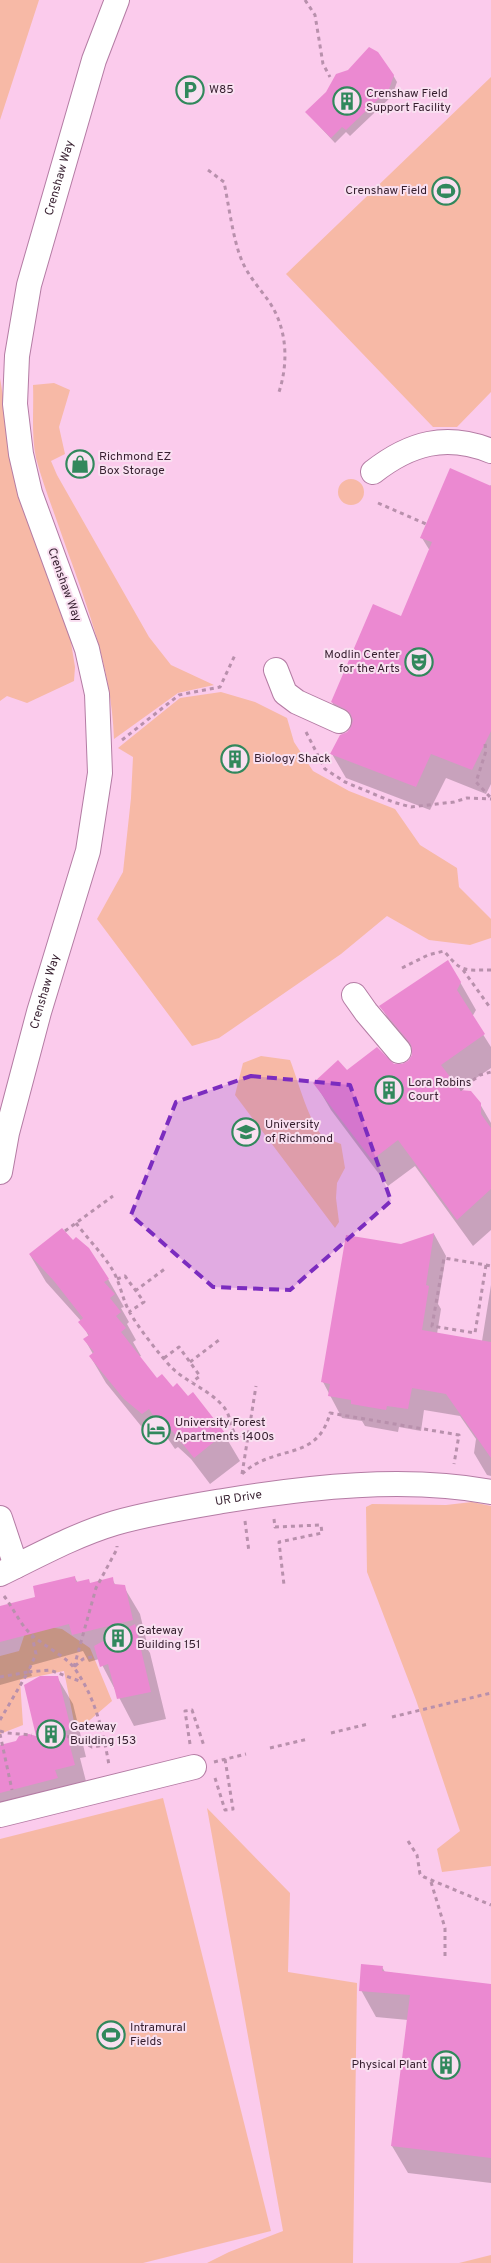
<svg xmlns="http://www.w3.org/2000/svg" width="491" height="2263" font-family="Overpass,sans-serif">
<rect width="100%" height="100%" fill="#fbcbec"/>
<!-- green -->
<path fill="#f7b9a6" d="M0,0H39L0,120Z
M491,77V392L457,427H433L286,274Z
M0,378L15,470L69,630L75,667L74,681L27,703L7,696L0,701Z
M54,383L70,390L59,427L65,454L51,461L57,475L149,637L171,665L214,685L178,693L114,739C112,665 83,596 59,527C51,504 42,481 36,458C31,434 34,409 33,385Z
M338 492a13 13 0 1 1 26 0a13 13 0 1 1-26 0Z
M221,692L255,702L287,718L294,742L313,771L349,791L395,809L420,845L457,868L459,887L491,919V938L470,945L429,940L387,916L341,954L219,1038L192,1046L97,919L123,872L131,798L133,757L118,748L180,698Z
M261,1056L290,1060C297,1077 310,1126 323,1136C328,1139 335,1142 341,1144L345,1168L337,1183L336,1198L339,1222L335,1228L235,1095L243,1063Z
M472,1502L491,1506V1866L442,1872L437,1849L460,1831L416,1700L367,1572L366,1507L372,1504L446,1505Z
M28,1624L62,1629L90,1648L112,1701L76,1732L64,1671L20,1680L23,1725L0,1734V1656L19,1651Z
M163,1798L271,2231L143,2263H0V1839Z
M207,1808L290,1893L288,1972L357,1983L353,2263H207L229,2252L283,2231Z
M491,2255V2263H459Z"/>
<!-- shadow -->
<path fill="#0003" d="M393,75L397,82L392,96L350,136L346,132L335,143L307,113Z
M491,485V784L486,794L446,778L430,810L346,778L332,754L351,729L346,727L332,702L402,617L430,551L422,538Z
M460,982L476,1010L472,1017L491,1047V1068L457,1091L480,1104L491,1123V1230L473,1246L415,1166L388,1186L331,1110L315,1083L347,1072L393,1065L402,1066L409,1062L413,1054L396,1034L381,1006Z
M434,1234L446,1256L438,1304L441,1309L437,1334L482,1341L491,1285V1476L487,1475L474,1453L476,1439L460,1416L424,1410L421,1431L399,1427L398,1432L365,1426L362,1421L342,1418L323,1382L401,1245Z
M30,1255L108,1279L124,1307L121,1308L129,1322L127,1324L136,1340L133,1342L141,1356L139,1357L157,1380L187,1398L193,1393L224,1434L240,1461L210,1484L191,1459L178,1447L175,1449L166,1436L158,1440L141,1426L106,1383L90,1356L93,1354L85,1340L89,1337L81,1321L46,1282Z
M75,1578L78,1583L91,1584L112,1579L116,1586L124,1587L140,1614L148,1647H146L150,1653L166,1719L134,1726L99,1659L89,1662L83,1651L29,1666L32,1676L0,1685V1607L37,1598Z
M57,1677L73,1704L86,1757L80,1758L89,1793L0,1824V1746L37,1737Z
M382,1967L385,1972L491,1985V2183L408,2173L392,2146L408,2020L376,2017L361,1990Z"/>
<!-- building -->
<path fill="#eb89d1" d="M369,47L378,52L394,75L389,89L346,130L342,127L331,138L305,112L326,92L336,74L348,70Z
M450,468L491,486V731L472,770L431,754L416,787L330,754L340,735L347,732L351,727L353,720L350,713L345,709L331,702L373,604L401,616L432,542L420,538Z
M448,960L461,982L457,990L485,1034L441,1065L460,1090L471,1091L481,1103V1114L491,1128V1189L457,1220L398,1140L372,1160L313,1083L338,1060L347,1070L377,1047L394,1064H402L408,1061L412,1055V1048L410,1043L379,1006Z
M62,1228L73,1240L76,1237L89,1248L109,1279L104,1282L115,1294L110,1298L121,1312L116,1316L126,1328L121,1332L157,1378L162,1374L173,1387L177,1383L188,1396L193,1392L225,1433L194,1458L173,1432L161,1420L158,1423L149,1409L142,1414L124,1399L101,1371L89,1356L94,1352L83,1339L89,1335L78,1322L83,1318L54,1281L29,1254Z
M434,1233L426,1285L429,1286L422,1330L491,1342V1458L446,1394L412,1388L408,1409L387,1406L386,1410L351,1404V1400L328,1396L330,1384L321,1382L346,1235L401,1244Z
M75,1576L76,1582L89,1579L90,1583L113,1577L114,1584L125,1585L133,1620L72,1635L69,1624L0,1642V1606L35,1597L33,1586Z
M135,1624L151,1692L117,1699L108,1664L100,1667L94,1646Z
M40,1676H58L71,1729L66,1731L75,1765L55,1770L58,1778L0,1793V1745L16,1741L19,1736L29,1734L36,1736L24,1685Z
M361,1964L383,1966L382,1971L491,1984V2158L391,2146L410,1995L359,1991Z"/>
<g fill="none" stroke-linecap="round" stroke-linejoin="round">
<!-- minor casing -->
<g stroke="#b47ca4" stroke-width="26">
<g id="minor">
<path d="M373,472C410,443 446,433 491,451"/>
<path d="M276,670L285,693L297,702L339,721"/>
<path d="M354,995L366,1012L399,1051"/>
<path id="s1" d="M0,1172L7,1133L39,1012L88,851L100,773L97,694L87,649L30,493L21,454L15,404L17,356L29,285L94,60L117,0"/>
<path d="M0,1518L16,1566"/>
<path id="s2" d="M0,1574C37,1556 75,1535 115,1523C150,1513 187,1507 223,1501C308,1487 405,1476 491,1492"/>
<path d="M0,1815L194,1767"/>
</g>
</g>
<!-- path -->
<path stroke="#b890ac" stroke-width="3" stroke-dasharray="4 4" stroke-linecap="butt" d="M305,0L315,15L323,64L330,77
M208,170L224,182C229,206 233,240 242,261C248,275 259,288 268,300C287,327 289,361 279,392
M378,503L426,524
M306,732L325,769L345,782L393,802L411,807L454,802L467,798L491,799
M122,740L179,695L220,687L235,655
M485,744L486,751L476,782L491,798
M402,968L428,955L444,951C462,973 464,970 491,970
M463,970L491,1009
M460,1090L480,1075L491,1072
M76,1223C87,1238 102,1253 112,1269C120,1282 122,1298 129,1311C137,1326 159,1354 171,1367C186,1382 208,1389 223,1406C235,1420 226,1435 247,1441
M65,1231L113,1196
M486,1265L475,1333L432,1326L444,1258L486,1265L491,1266
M117,1279L125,1276L144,1302L129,1312
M135,1291L166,1268
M164,1358L179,1347L200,1376L192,1382
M190,1362L219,1340
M242,1474C275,1443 317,1463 330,1413L459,1435L454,1464
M242,1474L256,1386
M274,1519L275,1527L321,1525L322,1533L279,1542L284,1585
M245,1521L249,1552
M4,1596C14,1609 20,1625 33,1636C44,1646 67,1657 75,1669C95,1697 103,1731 109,1765
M75,1666L83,1659L96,1656
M74,1667L96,1588L117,1549V1546
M0,1677L28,1672L36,1654L32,1636
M392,1717L491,1693
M0,1720L28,1672L50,1670L82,1682
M0,1731L7,1733L32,1735
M331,1733L368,1724
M0,1734L12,1790
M67,1737L71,1736L92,1747L106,1745
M190,1744L185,1711L192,1710L204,1746
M270,1748L308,1739
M214,1762L246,1754
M215,1778L225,1810L233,1809L225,1759
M408,1841L417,1855L420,1874L424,1877L491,1905
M431,1882L445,1928V1956"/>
<!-- minor -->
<use href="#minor" stroke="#fff" stroke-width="24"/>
</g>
<!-- marked area -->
<path fill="#7b2cbf" fill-opacity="0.2" stroke="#7b2cbf" stroke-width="4" stroke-dasharray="10 6" stroke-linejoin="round" d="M251,1076L350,1085L391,1201L290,1290L213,1287L131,1215L176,1102Z"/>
<!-- icons -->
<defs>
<g id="parking-ring" transform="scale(1.4375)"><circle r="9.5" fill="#f9e0f1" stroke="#31885c" stroke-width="1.5"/><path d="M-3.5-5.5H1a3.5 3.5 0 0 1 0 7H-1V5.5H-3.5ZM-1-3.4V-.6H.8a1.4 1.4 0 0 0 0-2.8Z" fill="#31885c"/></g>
<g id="building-ring" transform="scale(1.4375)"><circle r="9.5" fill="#f9e0f1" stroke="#31885c" stroke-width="1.5"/><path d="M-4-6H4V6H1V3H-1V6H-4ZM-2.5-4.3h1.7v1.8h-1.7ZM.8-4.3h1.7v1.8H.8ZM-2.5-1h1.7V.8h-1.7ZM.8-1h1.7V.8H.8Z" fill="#31885c"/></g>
<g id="stadium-ring" transform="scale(1.4375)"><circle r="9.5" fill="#f9e0f1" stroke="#31885c" stroke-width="1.5"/><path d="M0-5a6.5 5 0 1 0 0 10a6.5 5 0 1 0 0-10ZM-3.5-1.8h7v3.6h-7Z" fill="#31885c"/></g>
<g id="shop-ring" transform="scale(1.4375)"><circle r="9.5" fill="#f9e0f1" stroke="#31885c" stroke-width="1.5"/><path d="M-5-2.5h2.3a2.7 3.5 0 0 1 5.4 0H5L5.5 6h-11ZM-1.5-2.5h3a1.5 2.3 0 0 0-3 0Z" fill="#31885c"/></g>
<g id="theatre-ring" transform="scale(1.4375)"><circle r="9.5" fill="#f9e0f1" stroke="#31885c" stroke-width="1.5"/><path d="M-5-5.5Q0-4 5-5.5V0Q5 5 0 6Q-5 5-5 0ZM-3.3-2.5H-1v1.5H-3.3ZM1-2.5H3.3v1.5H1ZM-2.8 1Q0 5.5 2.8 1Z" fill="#31885c"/></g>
<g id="university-ring" transform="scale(1.4375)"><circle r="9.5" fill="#f9e0f1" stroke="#31885c" stroke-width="1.5"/><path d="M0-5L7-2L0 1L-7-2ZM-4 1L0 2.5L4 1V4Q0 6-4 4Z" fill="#31885c"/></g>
<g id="hotel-ring" transform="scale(1.4375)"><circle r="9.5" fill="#f9e0f1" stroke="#31885c" stroke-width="1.5"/><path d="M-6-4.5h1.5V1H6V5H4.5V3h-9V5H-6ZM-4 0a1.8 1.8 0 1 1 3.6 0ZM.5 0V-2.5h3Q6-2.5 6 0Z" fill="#31885c"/></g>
</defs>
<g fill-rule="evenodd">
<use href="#parking-ring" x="190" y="90"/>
<use href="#building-ring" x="347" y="101"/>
<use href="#stadium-ring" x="446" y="191"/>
<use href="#shop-ring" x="80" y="464"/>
<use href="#theatre-ring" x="419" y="662"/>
<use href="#building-ring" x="235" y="759"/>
<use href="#building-ring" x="389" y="1090"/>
<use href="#university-ring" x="246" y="1132"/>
<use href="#hotel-ring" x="156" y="1430"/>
<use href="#building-ring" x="118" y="1638"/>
<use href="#building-ring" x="51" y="1734"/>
<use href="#stadium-ring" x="111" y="2035"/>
<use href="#building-ring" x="446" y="2065"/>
</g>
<g text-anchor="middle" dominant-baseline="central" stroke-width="4" stroke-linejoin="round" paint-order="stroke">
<!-- poi labels -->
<g font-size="12" fill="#361f2f" stroke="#f9e0f1" text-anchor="start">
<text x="209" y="90">W85</text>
<text x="366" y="94">Crenshaw Field<tspan x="366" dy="14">Support Facility</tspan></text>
<text x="427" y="191" text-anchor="end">Crenshaw Field</text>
<text x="99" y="457">Richmond EZ<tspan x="99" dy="14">Box Storage</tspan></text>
<text x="400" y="655" text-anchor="end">Modlin Center<tspan x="400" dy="14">for the Arts</tspan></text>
<text x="254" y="759">Biology Shack</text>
<text x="408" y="1083">Lora Robins<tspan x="408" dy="14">Court</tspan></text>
<text x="265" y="1125">University<tspan x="265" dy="14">of Richmond</tspan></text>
<text x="175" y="1423">University Forest<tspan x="175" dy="14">Apartments 1400s</tspan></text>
<text x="137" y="1631">Gateway<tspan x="137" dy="14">Building 151</tspan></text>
<text x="70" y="1727">Gateway<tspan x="70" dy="14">Building 153</tspan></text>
<text x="130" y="2028">Intramural<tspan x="130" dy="14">Fields</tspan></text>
<text x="427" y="2065" text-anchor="end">Physical Plant</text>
</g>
<!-- street labels -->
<g font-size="12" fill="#361f2f" stroke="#f9e0f1">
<text stroke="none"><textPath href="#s1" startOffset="1025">Crenshaw Way</textPath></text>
<text transform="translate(64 585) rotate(70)">Crenshaw Way</text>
<text stroke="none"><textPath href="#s1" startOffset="186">Crenshaw Way</textPath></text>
<text stroke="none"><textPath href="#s2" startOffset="252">UR Drive</textPath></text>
</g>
</g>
</svg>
